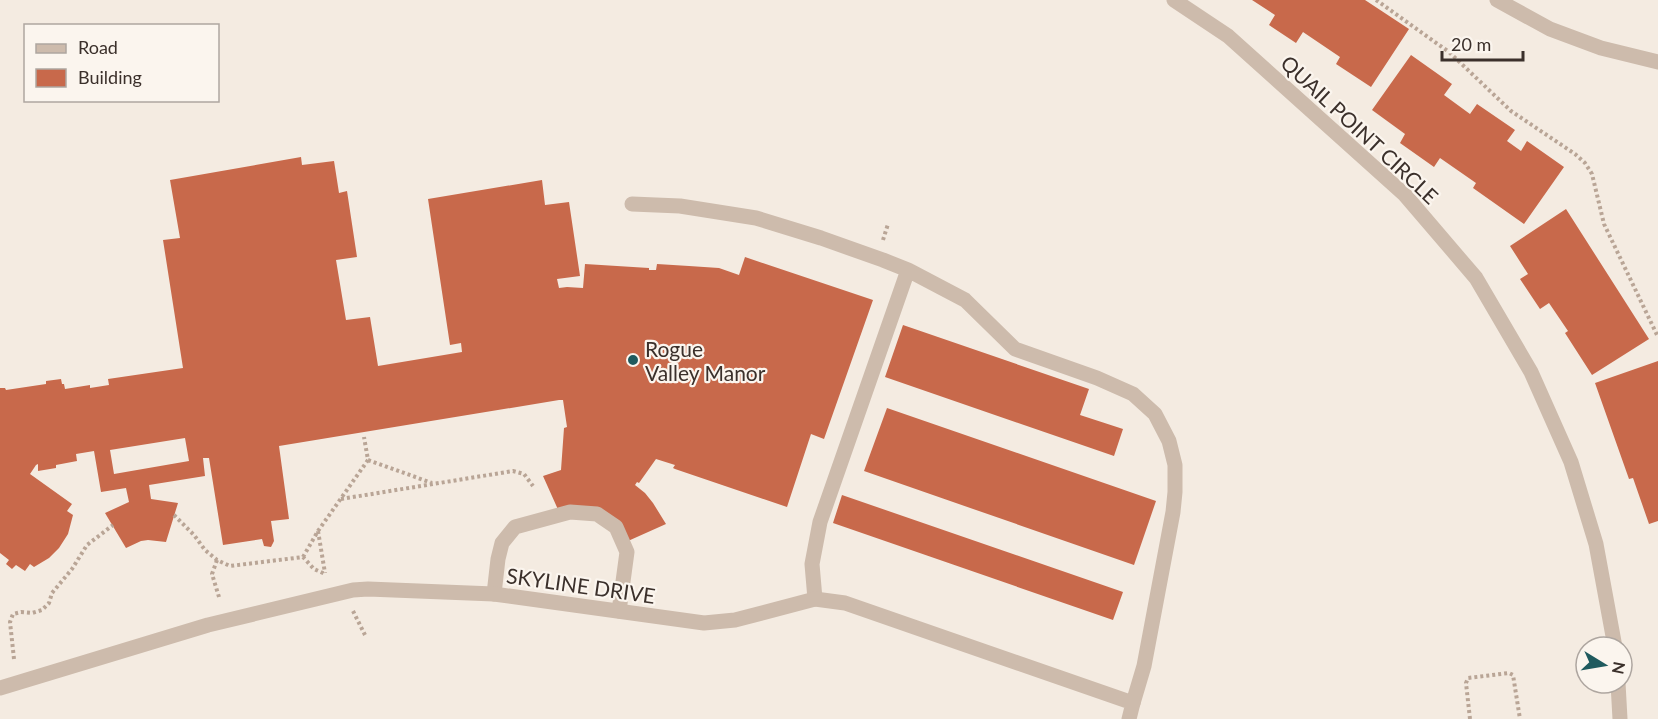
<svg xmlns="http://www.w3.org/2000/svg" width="1658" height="719" font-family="Lato,sans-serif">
<rect width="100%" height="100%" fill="#f4ebe1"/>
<!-- building -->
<path fill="#c8694b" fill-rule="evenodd" d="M1252,0H1365L1409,29L1371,87L1336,64L1340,57L1303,32L1296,43L1269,25L1275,15Z
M1411,55L1452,84L1444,95L1470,114L1477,104L1515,130L1507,141L1521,151L1527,141L1564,167L1524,224L1473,188L1476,183L1440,158L1434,167L1400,143L1405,134L1372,110Z
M301,157L302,165L334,161L339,193L347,191L357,257L336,260L346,320L370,317L378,366L462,352L461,343L450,345L428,199L542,180L545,205L569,202L580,276L557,279L559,288L567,287L583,288L585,264L649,268V270H656L657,264L689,266L719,268L739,275L745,257L873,300L824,439L811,434L787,507L675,469L673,468L675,465L656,459L639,483L637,482L635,485L645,493L653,503L666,524L628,541L618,525L560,514L543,476L561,470L564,428L567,427L563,400H559L279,446L289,519L271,521L274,541L271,547L264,546L262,539L223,545L209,458H203L205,476L149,485L151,499L178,503L166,542L148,540L141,541L126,548L105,513L129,502L126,488L101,492L94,451L76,454L77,461L56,465V468L38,471V464L36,465L30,474L72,504L67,511L73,515L68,534L59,548L49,558L34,567L30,564L25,571L16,565L12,569L6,564L9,560L0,553V388H5L6,390L46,384V381L61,379L62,384H64L65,389L90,385V388L109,385L108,379L183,368L163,240L180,238L170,180ZM185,438L189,461L114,474L110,450Z
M1566,209L1649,339L1592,375L1565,333L1568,331L1549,303L1540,309L1520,279L1528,274L1510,246Z
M903,325L1089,389L1080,415L1123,429L1114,456L885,377Z
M1658,361V521L1649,524L1633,478L1629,479L1595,383Z
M887,408L1156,501L1134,565L864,471Z
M842,495L1123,592L1113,620L833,523Z"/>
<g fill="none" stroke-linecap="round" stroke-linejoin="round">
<!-- path -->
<path stroke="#b9a596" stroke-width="4" stroke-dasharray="3 3" stroke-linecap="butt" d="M1376,0L1449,52L1511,111L1575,154L1585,163L1592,174L1604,224L1658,337
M883,240L888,224
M368,460L432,483
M341,499L513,471L524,474L533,486
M174,515L194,535L205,550L217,560L230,566L303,557L314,569L325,574
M318,531L325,573
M303,557L318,531L368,460L364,437
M217,560L212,574L219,597
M353,611L365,635
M14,659L10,622L13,614L21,612L32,613L42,610L49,603L52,593L72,569L87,545L113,525
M1470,719L1466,683L1468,678L1509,673L1513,675L1520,719"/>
<!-- lane -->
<path stroke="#cdbbac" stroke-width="15" d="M632,204L680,206L756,218L821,238L883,260L908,270L965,300L1015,349L1097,378L1133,394L1155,414L1169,441L1175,465V492L1173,512L1144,666L1133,703
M494,594L498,559L502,543L515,527L570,512L597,514L616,527L627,552L619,611
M815,599L812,564L820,522L908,270"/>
<!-- street -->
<path stroke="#cdbbac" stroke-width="15" d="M1174,0L1228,36L1405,195L1476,278L1531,372L1571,462L1596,544L1615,647
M1497,0L1550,29L1601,48L1658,62
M1618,683L1620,719
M0,688L208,625L353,590L368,589L494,594L704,623L735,620L815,599L845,603L1133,703L1129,719"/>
</g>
<!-- markers -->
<circle fill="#1f5a5e" stroke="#fbf5ee" stroke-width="2" cx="633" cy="360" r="6"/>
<g text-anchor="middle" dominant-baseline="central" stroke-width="4.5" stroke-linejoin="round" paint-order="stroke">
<!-- street labels -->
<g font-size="21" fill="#3b302b" stroke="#fbf5ee">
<text transform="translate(1360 129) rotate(43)">QUAIL POINT CIRCLE</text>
<text transform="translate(581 585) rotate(8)">SKYLINE DRIVE</text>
</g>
<!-- poi labels -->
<g font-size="21" fill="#3b302b" stroke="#fbf5ee" text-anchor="start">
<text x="645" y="348">Rogue<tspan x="645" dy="24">Valley Manor</tspan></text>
</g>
</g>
<!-- legend -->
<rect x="24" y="24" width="195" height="78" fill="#fbf5ee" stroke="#aea6a0" stroke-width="1.5"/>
<rect x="36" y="44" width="30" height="9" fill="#cdbbac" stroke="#aea6a0" stroke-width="1.5"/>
<text x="78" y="54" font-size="18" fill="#3b302b">Road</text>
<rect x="36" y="69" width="30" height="18" fill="#c8694b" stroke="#aea6a0" stroke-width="1.5"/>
<text x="78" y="84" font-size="18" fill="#3b302b">Building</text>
<!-- north arrow -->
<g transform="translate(1604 665) rotate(101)"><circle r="28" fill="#fbf5ee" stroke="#aea6a0" stroke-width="1.5"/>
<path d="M0-4.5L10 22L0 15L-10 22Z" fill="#1f5a5e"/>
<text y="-9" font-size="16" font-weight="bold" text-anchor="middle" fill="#3b302b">N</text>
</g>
<!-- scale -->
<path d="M1442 51v9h81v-9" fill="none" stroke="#3b302b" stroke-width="3"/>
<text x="1451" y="51" font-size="18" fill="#3b302b" stroke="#fbf5ee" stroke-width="4.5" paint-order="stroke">20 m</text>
</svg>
